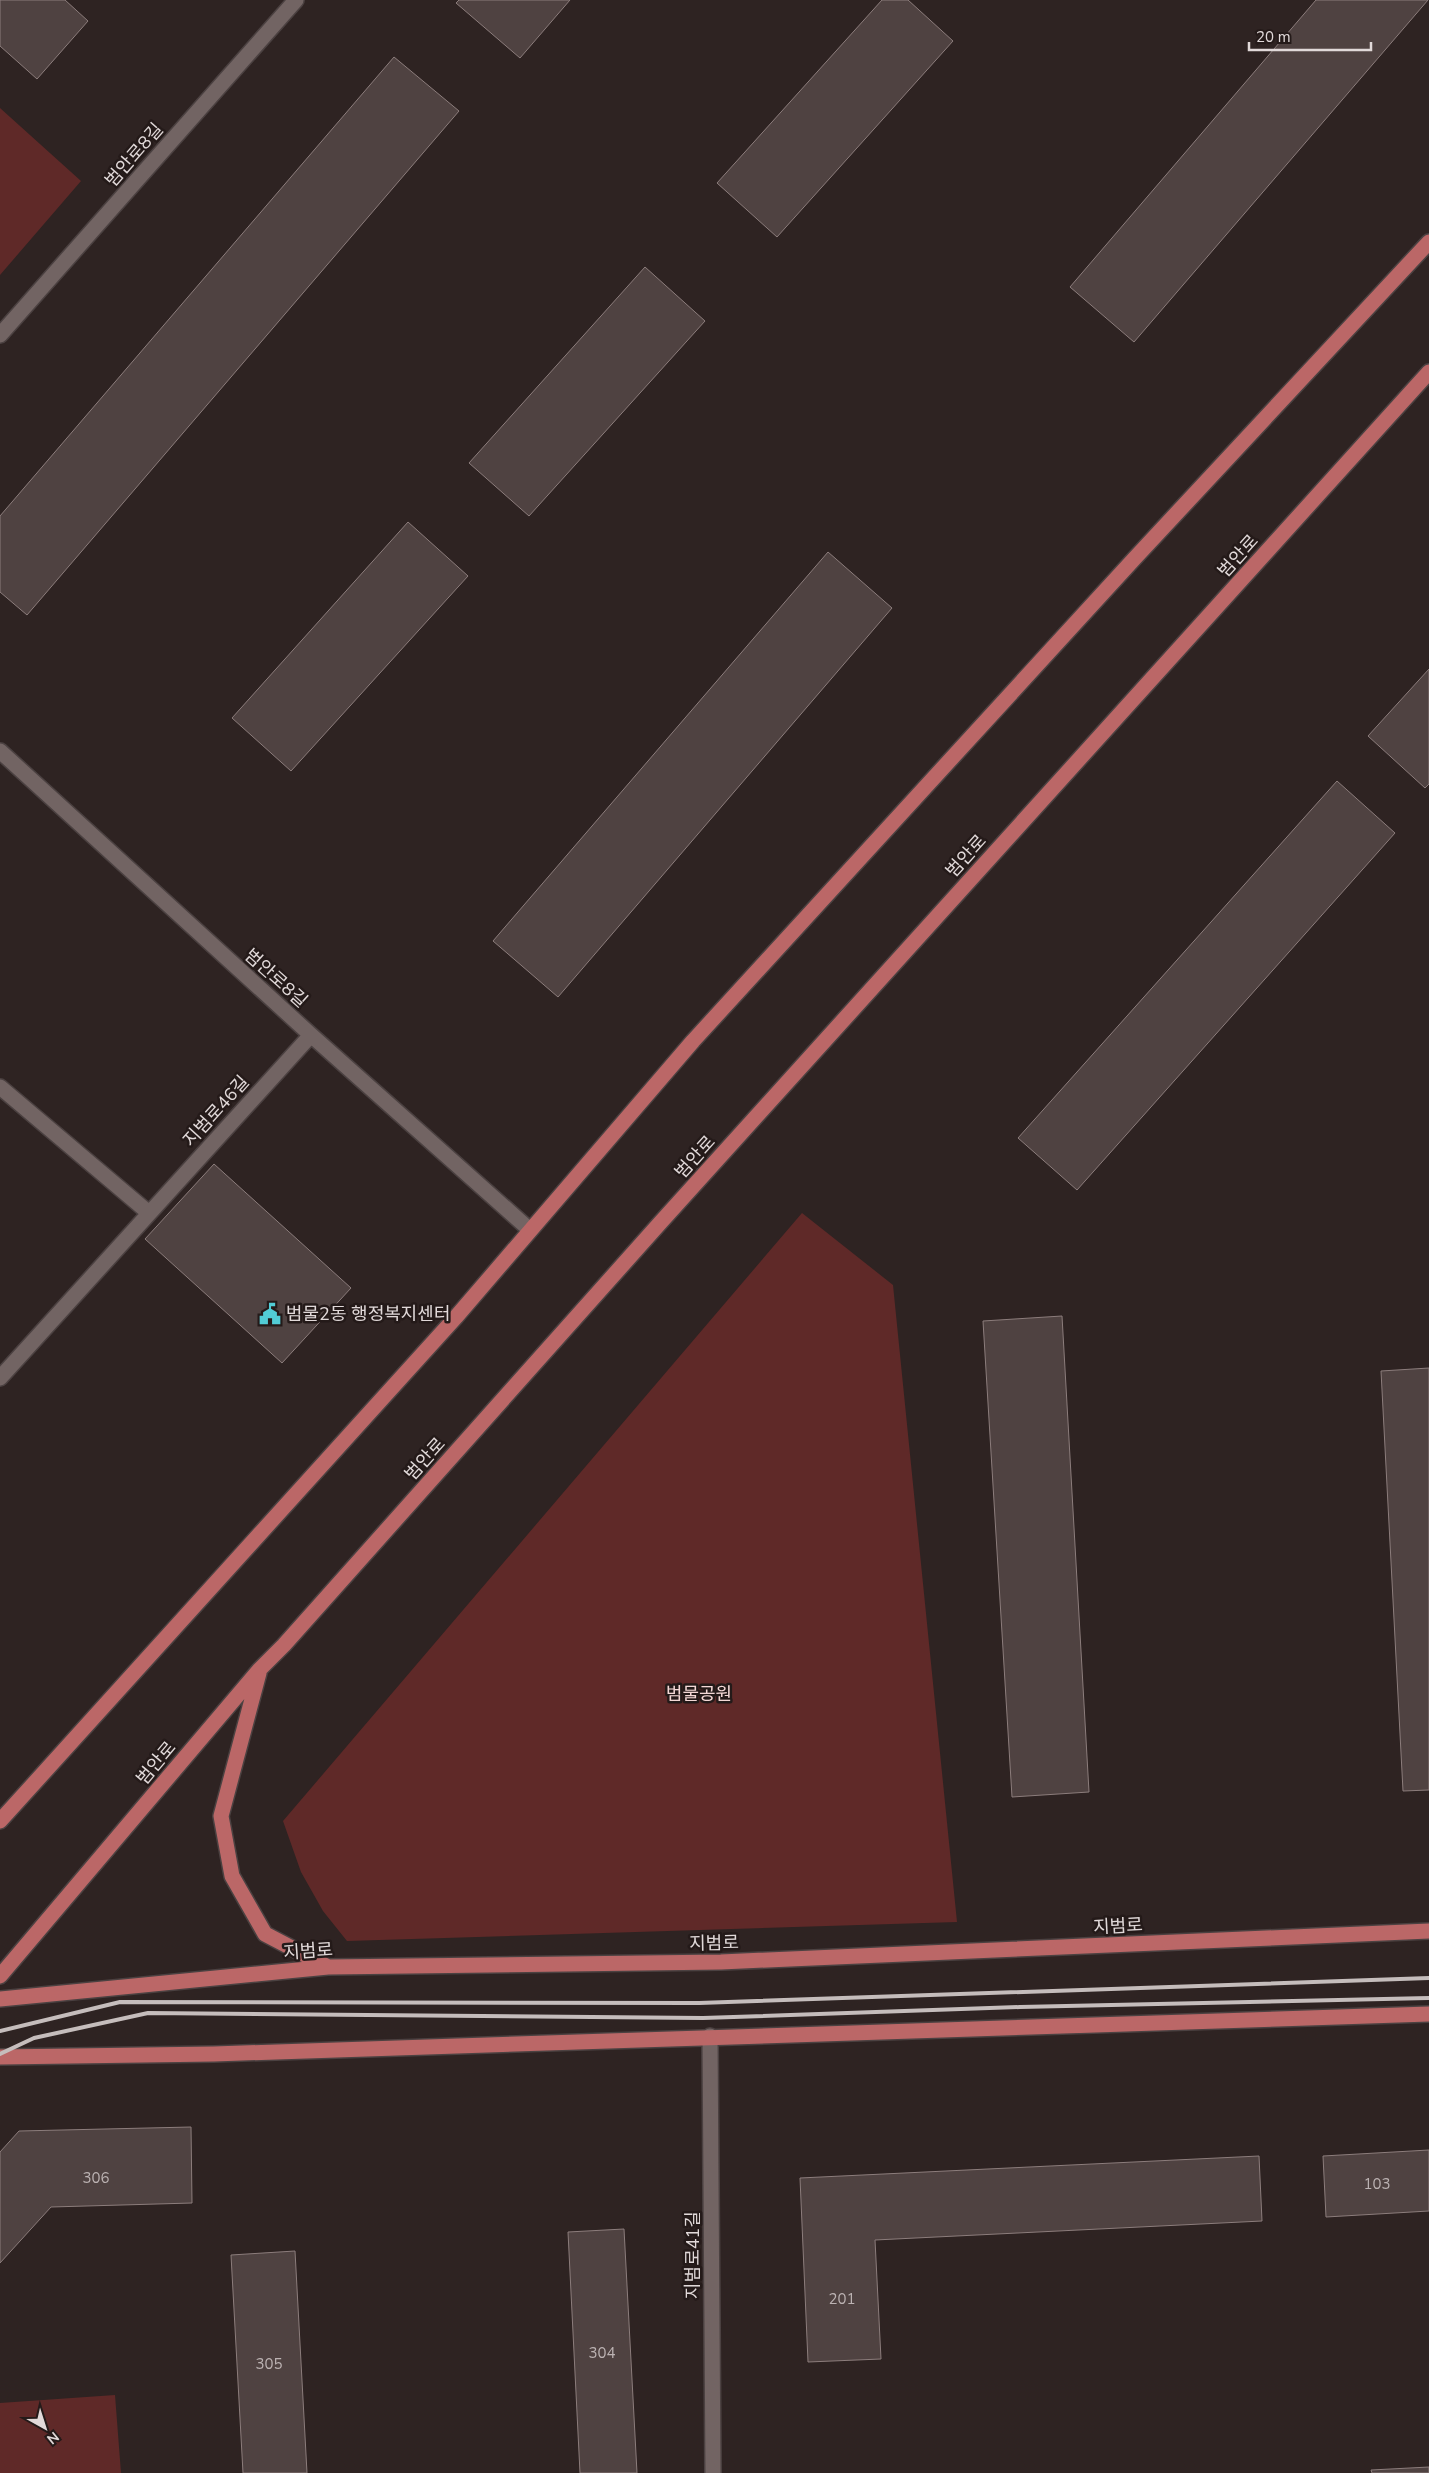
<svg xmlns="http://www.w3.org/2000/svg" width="1429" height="2473" font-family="'Nunito Sans','Noto Sans KR',sans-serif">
<rect width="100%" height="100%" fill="#2e2322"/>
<!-- green -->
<path fill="#5f2928" d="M0,108L81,181L0,275Z
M802,1213L893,1285L957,1922L347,1941L323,1911L301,1872L283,1821Z
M115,2395L121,2473H0V2403Z"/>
<!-- building -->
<path fill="#4f4241" stroke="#8c7d7c" d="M0,0H65L88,21L37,79L0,46Z
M459,0H570L520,58L456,3Z
M882,0H908L953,41L777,237L717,183Z
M1316,0H1428L1134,342L1070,287Z
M394,57L459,111L27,615L0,592V516Z
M645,267L705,321L529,516L469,463Z
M408,522L468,576L291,771L232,718Z
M828,552L892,608L558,997L493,941Z
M1429,669V784L1425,788L1368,736Z
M1337,781L1395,833L1077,1190L1018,1138Z
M214,1164L351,1288L282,1363L145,1239Z
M1062,1316L1089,1792L1012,1797L983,1321Z
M1429,1368V1790L1403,1791L1381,1371Z
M191,2127L192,2203L51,2207L0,2263V2152L19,2131Z
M1429,2150V2211L1326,2217L1323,2156Z
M1259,2156L1262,2221L875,2240L881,2359L808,2362L800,2178Z
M624,2229L637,2473H580L568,2232Z
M295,2251L307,2473H243L231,2255Z
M1429,2467V2473H1372L1371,2470Z"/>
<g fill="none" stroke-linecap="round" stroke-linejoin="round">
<!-- minor casing -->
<g stroke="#4b4141" stroke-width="18">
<path id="minor" d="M0,335L296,0
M0,751L311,1035L530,1230
M0,1087L149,1213
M0,1378L311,1035
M710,2036L713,2473"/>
</g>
<!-- major casing -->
<g stroke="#4b4141" stroke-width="18">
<path id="major" d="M259,1673L221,1816L232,1876L265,1934L328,1967
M0,1821L456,1317L693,1041L1134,559L1429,242
M0,1976L259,1670L284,1645L660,1223L1429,372
M0,1999L328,1967L721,1962L1429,1931
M0,2057L214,2054L1429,2014"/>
</g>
<!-- minor -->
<use href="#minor" stroke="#726463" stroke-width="15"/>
<!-- major -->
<use href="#major" stroke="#bb6767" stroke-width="15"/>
<!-- rail -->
<path stroke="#c5bdbc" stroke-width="4" d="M0,2031L120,2002L699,2003L1429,1978
M0,2054L34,2038L148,2013L703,2018L1020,2007L1429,1998"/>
</g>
<!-- icons -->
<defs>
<g id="civic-bare" transform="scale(1.725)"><path d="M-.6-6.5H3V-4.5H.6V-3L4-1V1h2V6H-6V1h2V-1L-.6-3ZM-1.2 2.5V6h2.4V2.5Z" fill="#52ccd5" stroke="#241a19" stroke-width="2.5" paint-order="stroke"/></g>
</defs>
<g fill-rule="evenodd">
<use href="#civic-bare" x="270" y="1314"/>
</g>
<g text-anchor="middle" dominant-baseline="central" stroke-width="5" stroke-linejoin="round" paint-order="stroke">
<!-- number labels -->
<g font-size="15" fill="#bcb3b3">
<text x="96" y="2178">306</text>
<text x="1377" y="2184">103</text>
<text x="842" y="2299">201</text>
<text x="602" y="2353">304</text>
<text x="269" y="2364">305</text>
</g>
<!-- street labels -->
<g font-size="18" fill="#e1d9d9" stroke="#241a19">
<text transform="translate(134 155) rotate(-49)">범안로8길</text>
<text transform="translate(1238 556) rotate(-48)">범안로</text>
<text transform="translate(966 856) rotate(-48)">범안로</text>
<text transform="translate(276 978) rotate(42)">범안로8길</text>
<text transform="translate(216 1111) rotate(-48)">지범로46길</text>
<text transform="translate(695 1157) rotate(-48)">범안로</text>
<text transform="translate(425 1459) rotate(-48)">범안로</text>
<text transform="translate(156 1763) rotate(-50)">범안로</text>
<text transform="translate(1118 1926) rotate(-3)">지범로</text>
<text transform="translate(714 1943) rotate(-1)">지범로</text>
<text transform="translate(308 1951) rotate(-4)">지범로</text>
<text transform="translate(693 2255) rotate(-90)">지범로41길</text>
</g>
<!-- poi labels -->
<g font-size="18" fill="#e1d9d9" stroke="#241a19" text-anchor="start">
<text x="286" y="1314">범물2동 행정복지센터</text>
</g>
<!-- park labels -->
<g font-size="18" fill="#f4d8d6" stroke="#241a19">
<text x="699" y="1694">범물공원</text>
</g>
</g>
<!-- north arrow -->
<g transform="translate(45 2428) rotate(141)" stroke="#241a19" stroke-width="4" paint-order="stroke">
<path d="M0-4L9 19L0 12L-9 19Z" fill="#e1d9d9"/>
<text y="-8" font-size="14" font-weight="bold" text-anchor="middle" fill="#e1d9d9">N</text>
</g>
<!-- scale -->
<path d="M1249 42v8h122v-8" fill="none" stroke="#e1d9d9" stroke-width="2.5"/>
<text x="1256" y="42" font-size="15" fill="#e1d9d9" stroke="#241a19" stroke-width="4" paint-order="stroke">20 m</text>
</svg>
